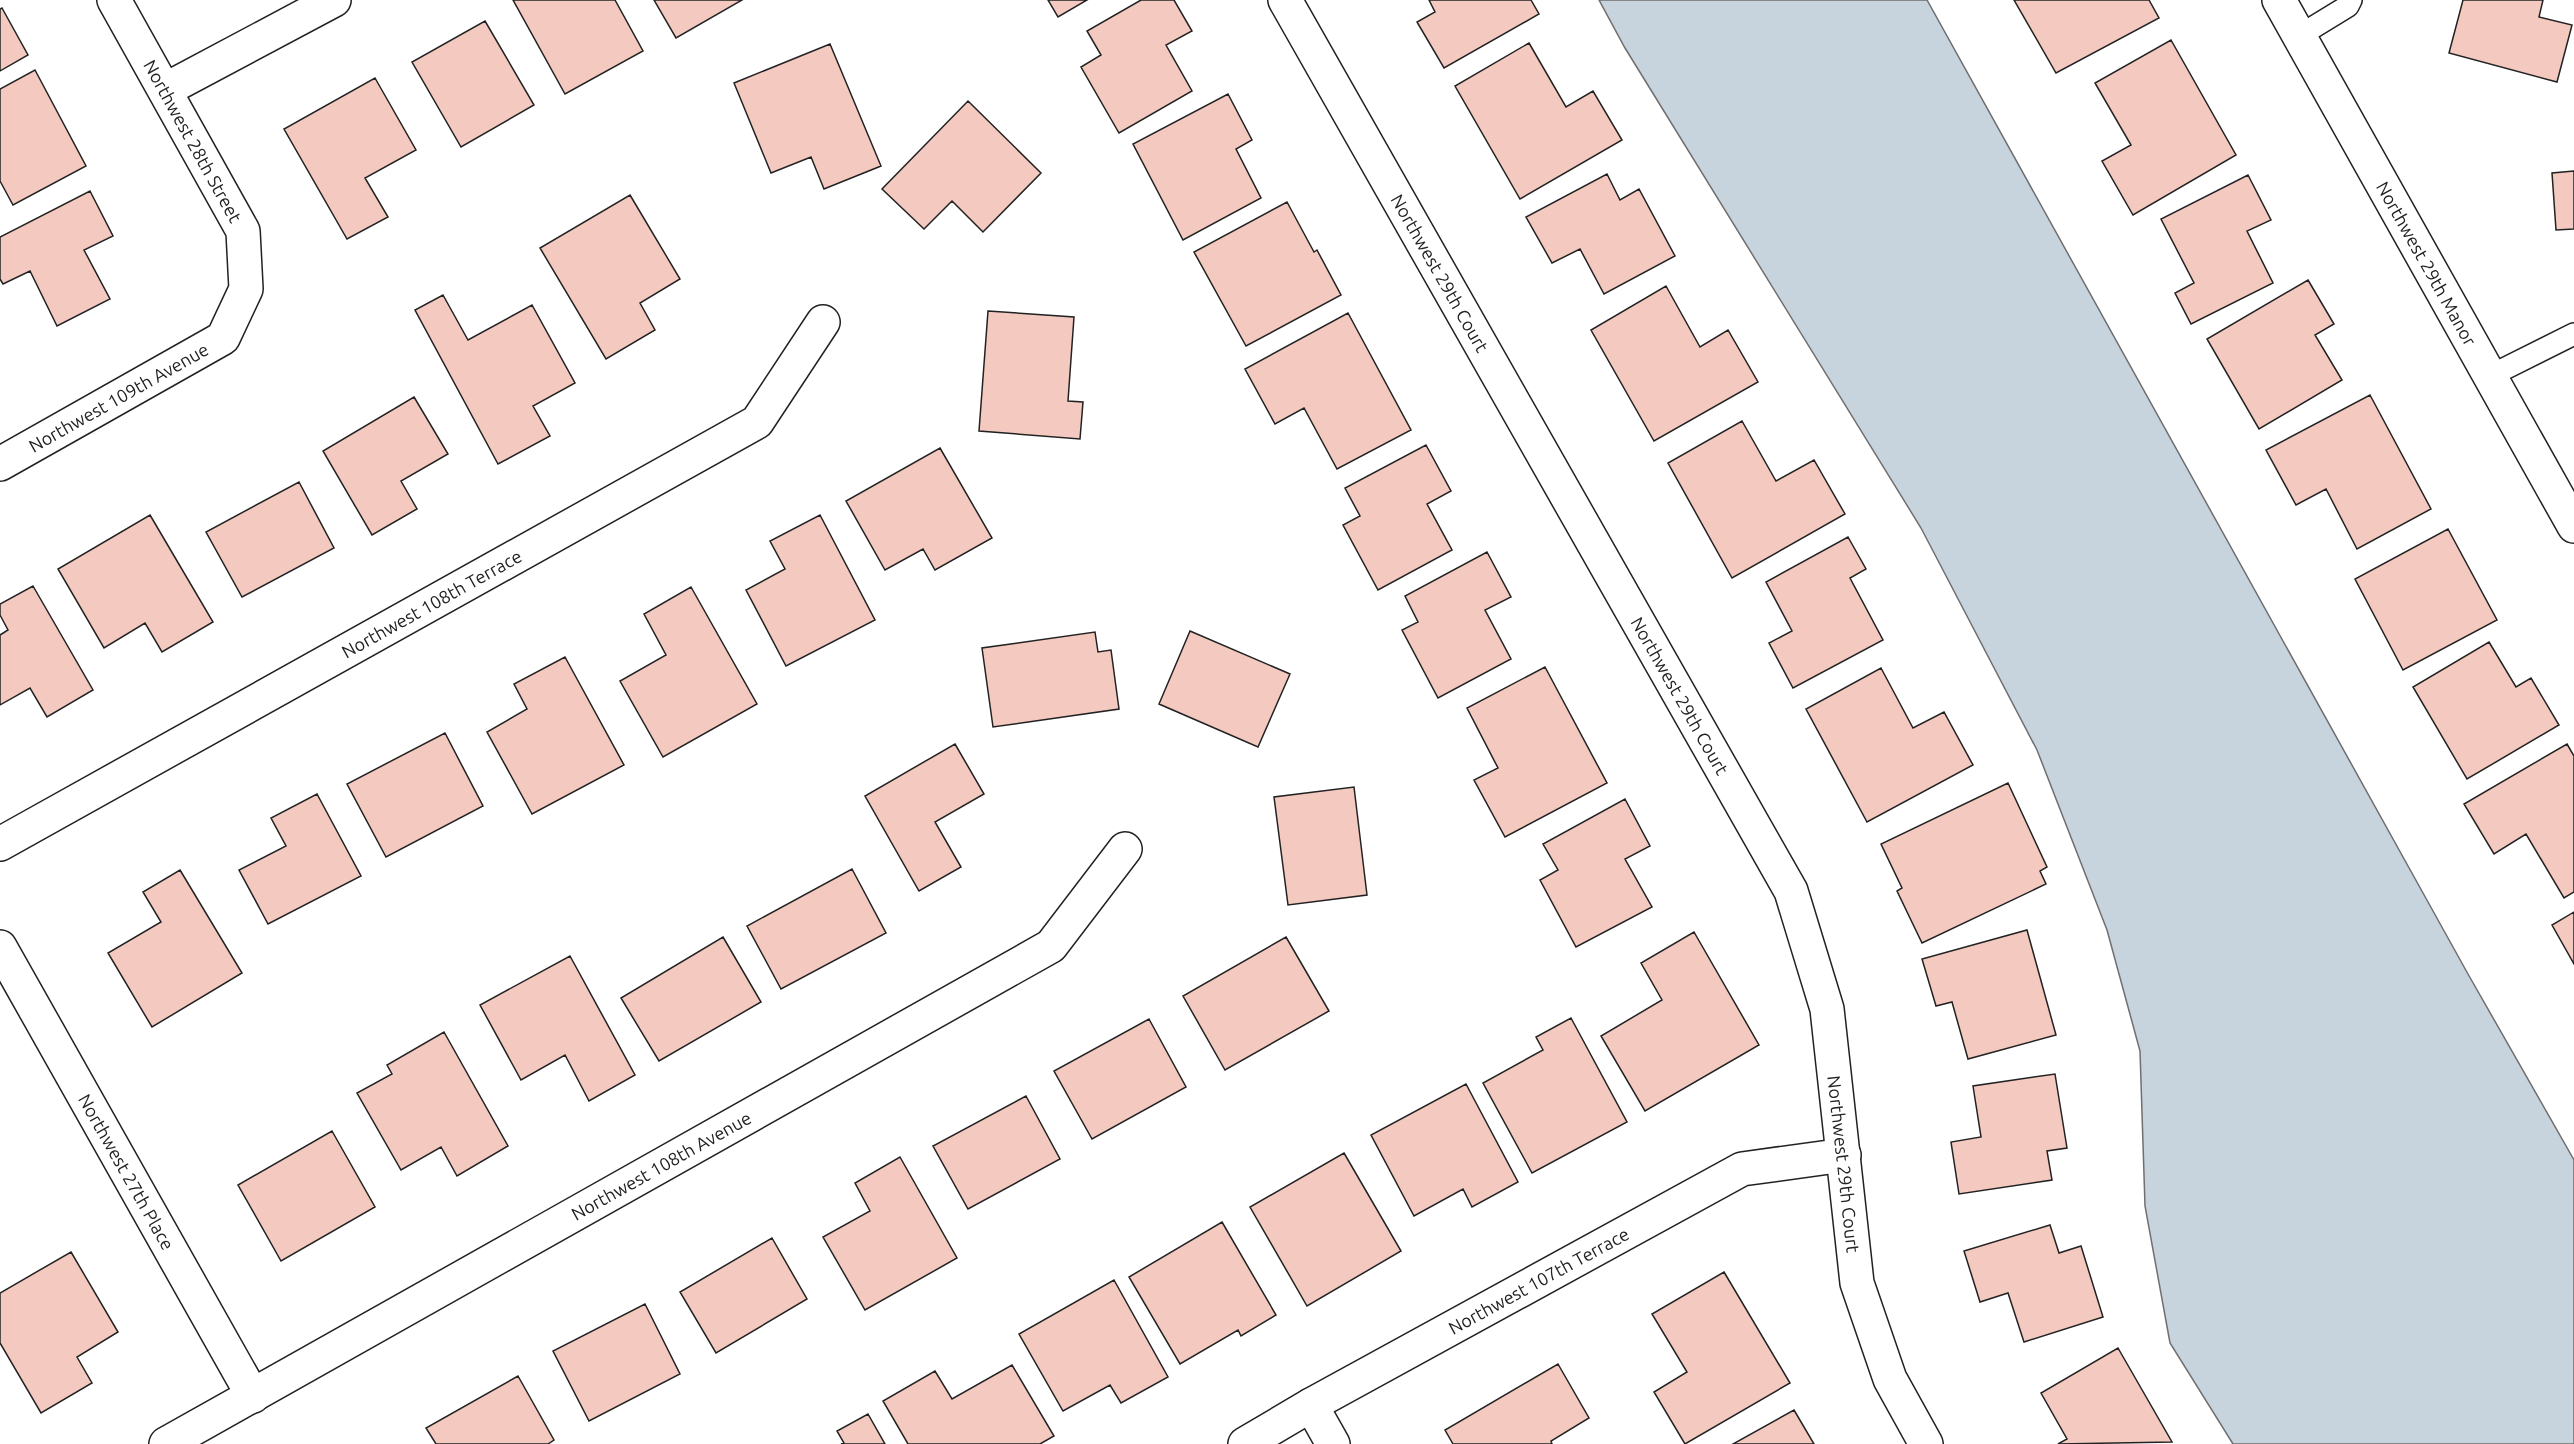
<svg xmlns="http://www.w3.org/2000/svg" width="2574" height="1444" font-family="Ubuntu,sans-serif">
<rect width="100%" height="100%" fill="#fff"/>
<!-- water -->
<path fill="#c7d3dd" stroke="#6f6f6f" stroke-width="1.5" d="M1599,0H1927L2468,974L2574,1160V1444H2233L2170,1343L2145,1206L2140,1051L2107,930L2037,750L1921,528L1625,48Z"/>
<!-- building -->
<path fill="#f3c9c0" stroke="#222" stroke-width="1.5" d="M513,0H615L643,51L565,94Z
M654,0H742L676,38Z
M1048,0H1087L1058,17Z
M1141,0H1174L1192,31L1166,45L1192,91L1119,133L1081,67L1101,55L1087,31Z
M1429,0H1531L1539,14L1444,68L1417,22L1435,12Z
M2014,0H2149L2159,18L2056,73Z
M2463,0H2543L2539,17L2572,25L2557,82L2449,53Z
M2,8L28,55L0,71V9Z
M485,21L534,105L461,147L412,62Z
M2171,40L2236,155L2133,215L2102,161L2131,145L2095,83Z
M1529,43L1566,107L1593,91L1622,140L1520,199L1455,86Z
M830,44L881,166L824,189L811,157L771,173L734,83Z
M35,70L86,166L13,205L0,181V89Z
M375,78L416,150L365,178L388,217L347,239L284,129Z
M1228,94L1252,140L1236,149L1261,198L1183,240L1133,144Z
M968,101L1041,173L983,232L952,201L924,229L882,189Z
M2574,171V229L2556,230L2552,173Z
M1607,174L1620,200L1639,189L1675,256L1604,294L1580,249L1552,263L1526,217Z
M2248,175L2271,220L2247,231L2273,283L2191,324L2175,293L2194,283L2161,219Z
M90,191L113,236L84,250L110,299L57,326L30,271L3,284L0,279V237Z
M630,195L680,279L640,303L655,330L606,359L540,248Z
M1287,202L1314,252L1317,250L1341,295L1246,346L1194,252Z
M2308,280L2334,324L2315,335L2342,380L2259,429L2207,339Z
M1666,286L1700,347L1728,330L1758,382L1654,441L1591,330Z
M443,295L468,340L532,305L575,383L533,406L550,436L498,464L415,310Z
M988,311L1074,317L1068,401L1083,402L1080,439L979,431Z
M1348,313L1411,430L1337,469L1304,408L1275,424L1245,369Z
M2370,395L2431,509L2357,549L2326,489L2296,505L2266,450Z
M414,397L448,454L401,481L417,509L372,535L323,451Z
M1742,421L1776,481L1814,460L1845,514L1732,578L1668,463Z
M1426,445L1451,491L1427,504L1452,550L1378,590L1343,525L1360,516L1345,488Z
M940,448L992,538L935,570L923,549L885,570L846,501Z
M299,482L334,548L242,597L206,532Z
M150,515L213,622L162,652L145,623L104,648L58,569Z
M820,515L875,620L786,666L746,590L785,569L770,541Z
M2448,529L2497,620L2403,670L2355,579Z
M1848,537L1866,569L1850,578L1883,640L1793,688L1769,643L1792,631L1766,582Z
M1487,552L1511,597L1485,610L1511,659L1438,698L1402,630L1418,622L1405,596Z
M33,586L93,690L47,717L30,688L0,705V635L8,630L0,615V604Z
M691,587L757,704L663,757L620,681L666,655L644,614Z
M1190,631L1290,674L1258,747L1159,704Z
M1095,632L1098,652L1111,650L1119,709L993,727L982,648Z
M2489,642L2516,687L2531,678L2559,725L2467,779L2413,687Z
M565,657L624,765L532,814L487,732L527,709L514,684Z
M1545,667L1607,783L1505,837L1474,780L1498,768L1467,708Z
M1881,668L1913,728L1944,712L1973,765L1867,822L1806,709Z
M445,733L483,806L386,857L347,784Z
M955,744L984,794L935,822L961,867L919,891L865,796Z
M2567,744L2574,756V892L2564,898L2526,834L2494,854L2464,804Z
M2008,783L2047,867L2040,871L2046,884L1922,943L1897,891L1902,888L1881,844Z
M1354,787L1367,895L1288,905L1274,797Z
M317,794L361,876L268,924L239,870L286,846L271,818Z
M1625,799L1650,846L1625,859L1652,907L1576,947L1540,880L1558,870L1543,844Z
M852,869L886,933L781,989L747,926Z
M180,870L242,973L152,1027L108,953L161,922L143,892Z
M2574,912V964L2552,925Z
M2027,930L2056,1035L1968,1059L1952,1002L1936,1006L1922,959Z
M1694,932L1759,1045L1645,1111L1601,1036L1662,1000L1641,963Z
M723,937L761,1002L659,1061L621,998Z
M1286,937L1329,1011L1225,1070L1183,996Z
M570,956L635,1075L589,1101L565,1055L521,1080L480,1005Z
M1571,1018L1627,1122L1532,1173L1483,1083L1543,1050L1536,1037Z
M1149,1019L1186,1087L1092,1139L1054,1071Z
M444,1032L508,1146L457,1176L441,1147L401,1170L357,1093L392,1074L387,1065Z
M2055,1074L2067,1148L2047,1151L2052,1180L1959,1194L1951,1142L1981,1137L1973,1086Z
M1466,1084L1518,1182L1472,1207L1463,1189L1414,1216L1371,1135Z
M1026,1096L1060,1159L968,1209L933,1146Z
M332,1131L375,1207L281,1261L238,1185Z
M1344,1153L1401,1251L1307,1306L1250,1207Z
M900,1157L957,1258L865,1310L823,1237L870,1211L855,1183Z
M1222,1222L1276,1315L1241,1336L1238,1330L1180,1364L1129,1277Z
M2050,1225L2059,1253L2081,1246L2103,1317L2024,1342L2008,1293L1980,1302L1964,1251Z
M772,1238L807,1299L716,1353L680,1292Z
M71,1252L118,1332L77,1357L92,1383L41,1413L0,1343V1293Z
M1724,1272L1790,1383L1685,1444L1654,1392L1687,1372L1652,1314Z
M1114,1280L1168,1377L1121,1403L1110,1385L1063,1411L1019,1334Z
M645,1304L680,1374L589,1421L553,1351Z
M2118,1348L2172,1442L2058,1444L2067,1439L2041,1393Z
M1558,1364L1589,1418L1551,1441L1552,1444H1453L1445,1430Z
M1012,1365L1054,1436L1040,1444H908L883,1401L935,1371L952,1399Z
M518,1376L554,1440L548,1444H436L426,1428Z
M1794,1410L1814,1444H1733Z
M868,1414L885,1444H841L844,1443L837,1431Z"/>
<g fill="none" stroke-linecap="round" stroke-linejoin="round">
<!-- lane casing -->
<g stroke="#222" stroke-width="24">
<path id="lane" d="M2299,36L2348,6L2351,0
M2490,376L2574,334"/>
</g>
<!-- street casing -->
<g stroke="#222" stroke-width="36">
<g id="street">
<path id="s1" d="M1285,0L1791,891L1827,1009L1857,1283L1890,1379L1926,1444"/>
<path d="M165,90L334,0"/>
<path id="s2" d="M0,464L223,338L246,289L243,231L114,0"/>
<path id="s3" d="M0,844L757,422L823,322"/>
<path id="s4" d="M0,947L253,1396"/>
<path d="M1311,1405L1333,1444"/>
<path id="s5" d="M166,1444L1051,946L1125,849"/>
<path id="s6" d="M1245,1444L1311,1405L1742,1169L1844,1155"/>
</g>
</g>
<!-- secondary casing -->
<g stroke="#222" stroke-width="36">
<g id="secondary">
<path id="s7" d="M2279,0L2574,526"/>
</g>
</g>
<!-- lane -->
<use href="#lane" stroke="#fff" stroke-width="21"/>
<!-- street -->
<use href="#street" stroke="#fff" stroke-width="33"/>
<!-- secondary -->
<use href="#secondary" stroke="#fff" stroke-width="33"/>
</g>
<g text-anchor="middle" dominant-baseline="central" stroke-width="4.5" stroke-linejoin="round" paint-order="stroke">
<!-- street labels -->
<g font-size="18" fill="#222" stroke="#fff">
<text transform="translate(193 141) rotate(61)">Northwest 28th Street</text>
<text stroke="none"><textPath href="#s7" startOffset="302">Northwest 29th Manor</textPath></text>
<text stroke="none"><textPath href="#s1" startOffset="314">Northwest 29th Court</textPath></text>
<text stroke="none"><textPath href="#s2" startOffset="136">Northwest 109th Avenue</textPath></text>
<text stroke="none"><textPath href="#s3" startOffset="494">Northwest 108th Terrace</textPath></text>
<text stroke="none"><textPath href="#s1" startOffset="800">Northwest 29th Court</textPath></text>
<text stroke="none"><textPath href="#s1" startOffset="1304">Northwest 29th Court</textPath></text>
<text stroke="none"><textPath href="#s5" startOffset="568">Northwest 108th Avenue</textPath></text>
<text stroke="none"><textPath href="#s4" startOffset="258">Northwest 27th Place</textPath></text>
<text stroke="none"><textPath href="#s6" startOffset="336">Northwest 107th Terrace</textPath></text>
</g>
</g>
</svg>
